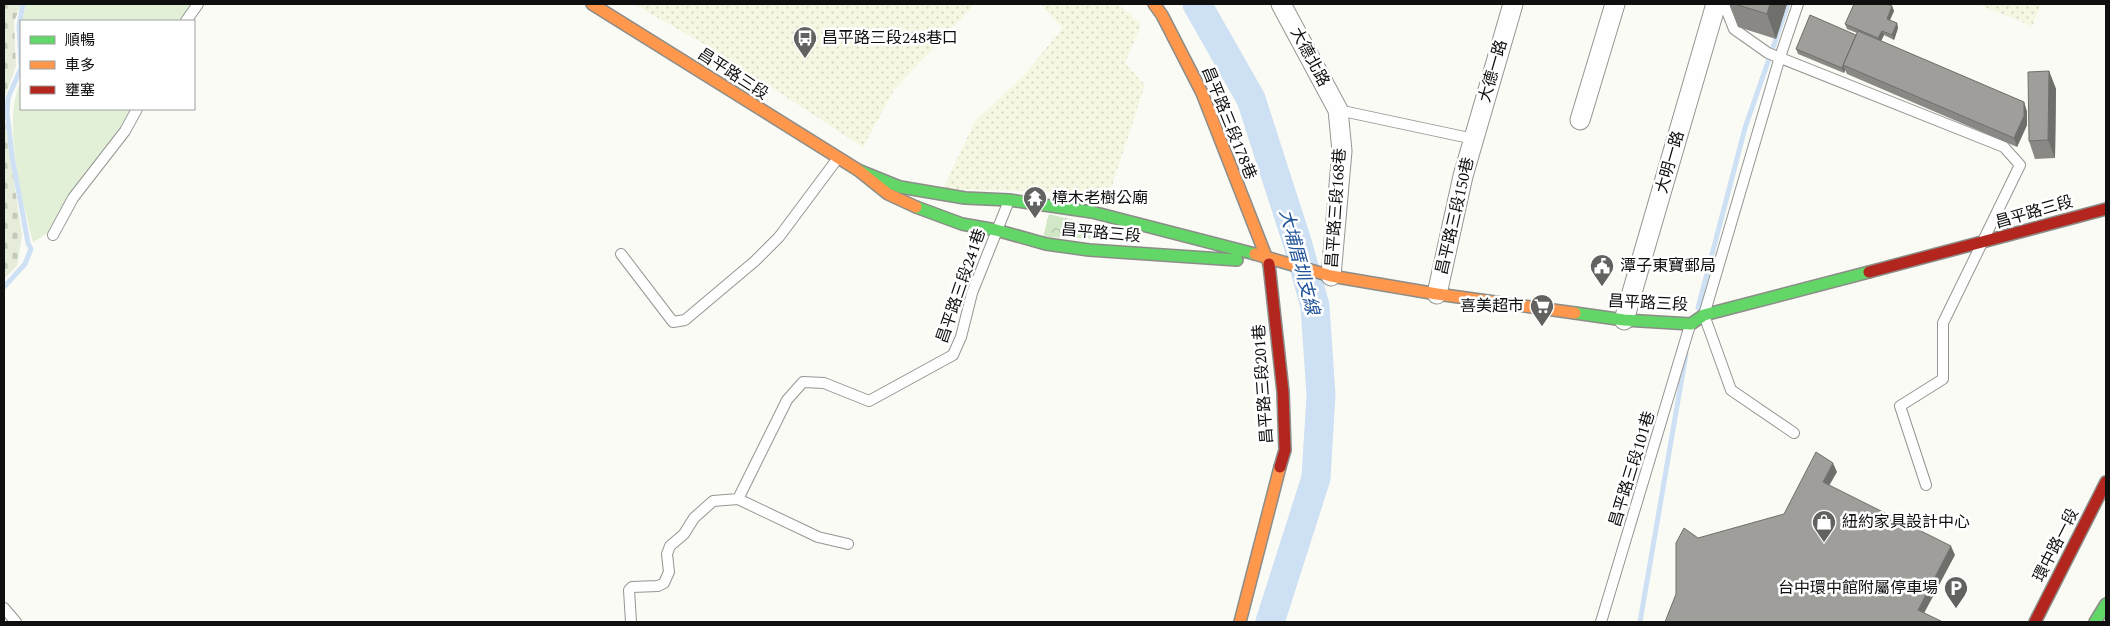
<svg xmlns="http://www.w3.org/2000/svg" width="2110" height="626" font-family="Spectral,'Noto Sans TC',serif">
<defs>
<pattern id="farmland-dots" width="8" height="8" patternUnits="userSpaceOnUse" patternTransform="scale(1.25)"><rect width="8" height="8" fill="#f6f7e2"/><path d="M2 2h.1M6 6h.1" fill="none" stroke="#d2d3c1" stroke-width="1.8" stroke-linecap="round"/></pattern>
<pattern id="forest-crowns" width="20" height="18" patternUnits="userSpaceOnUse" patternTransform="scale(1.25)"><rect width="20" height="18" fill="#d1e7c5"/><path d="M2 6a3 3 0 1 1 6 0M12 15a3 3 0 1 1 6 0" fill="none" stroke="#b2c5a8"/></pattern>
<pattern id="cemetery-stones" width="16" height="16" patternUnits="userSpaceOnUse" patternTransform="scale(1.25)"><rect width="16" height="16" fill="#e5ecda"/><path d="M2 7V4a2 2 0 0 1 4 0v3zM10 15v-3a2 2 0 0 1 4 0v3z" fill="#c3c9ba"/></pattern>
</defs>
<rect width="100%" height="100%" fill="#fbfbf5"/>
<!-- farmland -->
<path fill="url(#farmland-dots)" d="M633,4H975L894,90L863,147L706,45Z
M1040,4H1119L1141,25L1125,63L1145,85L1106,204L1050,192L943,189L975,121L1024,75L1063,28Z
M1977,4H2041L2032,26Z"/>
<!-- forest -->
<path fill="url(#forest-crowns)" d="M1049,214L1130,234L1134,240L1043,237Z"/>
<!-- cemetery -->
<path fill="url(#cemetery-stones)" d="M4,4H21L14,22L16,66L4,99Z
M4,115L22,235L17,266L4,279Z"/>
<!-- park -->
<path fill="#e2f0d7" d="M26,4H197L185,21H22Z
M21,82V109H131L126,116L123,130L62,208L48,233L33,242C23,202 1,119 21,82Z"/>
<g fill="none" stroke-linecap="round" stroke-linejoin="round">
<!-- stream -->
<path stroke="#cee0f3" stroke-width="5" d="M4,287L25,264L31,249L28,243L12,156L7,112L8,98L21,68L19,25L23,4
M1698,308L1745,128L1788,4
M1640,622L1686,354"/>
<!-- river -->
<path stroke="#cee0f3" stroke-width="29" d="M1197,4L1251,99L1298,245L1315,306L1321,395L1316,478L1270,622"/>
<!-- lane casing -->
<g stroke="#959593" stroke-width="12">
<path id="lane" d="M1724,4L1734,29L1768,53L2004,147L2020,165L1943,323V379L1900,406L1926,485
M186,21L198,4
M1338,110L1474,139
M53,235L73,198L125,131L137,109
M621,254L673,322L685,320L755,261L779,237L838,158
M1794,433L1731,390L1704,315L1780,57L1798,4
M738,499L787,400L803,382L824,383L869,401L953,355L961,337L972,293L1008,203
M4,608L16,622
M631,622L629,590L632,587L658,586L664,583L669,572L667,554L670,546L684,534L694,518L713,501L738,499L818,537L848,544
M1601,622L1690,325"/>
</g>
<!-- street casing -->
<g stroke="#959593" stroke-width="21">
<path id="street" d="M1281,4L1338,110L1342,151L1331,276
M1580,120L1615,4
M1437,294L1463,176L1513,4
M1624,320L1716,4"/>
</g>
<!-- fast casing -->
<g stroke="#8c8c89" stroke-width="14">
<path id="fast" d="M858,170L900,187L965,198L1009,200L1092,212L1255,254
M916,207L962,224L996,230L1046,244L1089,250L1237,260
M1575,313L1624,320L1691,324L1704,315L1869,272
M2095,622L2106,604"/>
</g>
<!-- slow casing -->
<g stroke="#8c8c89" stroke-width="14">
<path id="slow" d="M592,4L858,170L888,194L916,207
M1154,4L1162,15L1202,93L1269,264
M1255,254L1331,276L1437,294L1575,313
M1240,622L1280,467"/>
</g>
<!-- jam casing -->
<g stroke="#8c8c89" stroke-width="14">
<path id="jam" d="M1269,264L1283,392L1285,450L1280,467
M1869,272L2106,209
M2035,622L2106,482"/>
</g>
<!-- lane -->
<use href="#lane" stroke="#fefefe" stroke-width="10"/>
<!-- street -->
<use href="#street" stroke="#fefefe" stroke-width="19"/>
<!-- fast -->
<use href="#fast" stroke="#63d668" stroke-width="11"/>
<!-- slow -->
<use href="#slow" stroke="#ff974d" stroke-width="11"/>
<!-- jam -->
<use href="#jam" stroke="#b3261e" stroke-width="11"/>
</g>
<!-- wall -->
<path fill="#898884" d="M1729,4H1787L1776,39L1738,27Z
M1892,6L1894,11L1890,20L1897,23L1898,28L1894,40L1884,35L1881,41L2024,102L2027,112V125L2017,147L1847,74L1845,70L1844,73L1798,54L1796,49L1856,36L1857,33L1847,29L1845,24Z
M2049,71L2056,89L2055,158L2035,159L2029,141Z"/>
<!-- shaded-wall -->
<path fill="#6f6f6c" d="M1770,4H1787L1776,39L1767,14Z
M1892,6L1894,11L1888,24L1887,19Z
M1897,23L1898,28L1894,40L1892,35Z
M1882,31L1884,35L1880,43L1878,38Z
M1843,65L1845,70L1844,73L1842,68Z
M2049,71L2056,89L2055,158L2048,140Z
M2024,102L2027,112V125L2017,147L2014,138Z
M1833,463L1837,472L1826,491L1823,482Z
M1951,546L1955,555L1921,619L1918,610Z"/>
<!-- building -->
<path fill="#9f9e9a" stroke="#6f6f6c" d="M1735,4H1770L1767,14Z
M1854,4H1887L1892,6L1887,19L1897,23L1892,35L1882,31L1878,38L1845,24Z
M1810,15L1856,35L1842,68L1796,49Z
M1858,31L2024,102V116L2014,138L1843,65Z
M2049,71L2048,140L2029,141L2028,72Z
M1816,452L1833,463L1823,482L1951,546L1918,610L1943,622H1665L1676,594V543L1684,528L1698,538L1784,514Z"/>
<!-- icons -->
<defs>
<g id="bus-pin" transform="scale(1.25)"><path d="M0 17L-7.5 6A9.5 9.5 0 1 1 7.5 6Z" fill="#626260" stroke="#fff"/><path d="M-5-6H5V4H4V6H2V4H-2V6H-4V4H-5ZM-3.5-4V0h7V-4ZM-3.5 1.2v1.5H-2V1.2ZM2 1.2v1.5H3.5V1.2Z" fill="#fff"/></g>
<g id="temple-pin" transform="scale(1.25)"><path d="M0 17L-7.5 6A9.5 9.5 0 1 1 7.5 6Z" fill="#626260" stroke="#fff"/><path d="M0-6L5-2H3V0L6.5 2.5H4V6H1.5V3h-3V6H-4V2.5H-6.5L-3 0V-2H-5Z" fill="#fff"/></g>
<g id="civic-pin" transform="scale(1.25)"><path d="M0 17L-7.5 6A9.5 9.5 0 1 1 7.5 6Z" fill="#626260" stroke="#fff"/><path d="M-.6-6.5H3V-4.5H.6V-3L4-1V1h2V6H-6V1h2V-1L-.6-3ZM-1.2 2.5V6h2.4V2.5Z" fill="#fff"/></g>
<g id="supermarket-pin" transform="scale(1.25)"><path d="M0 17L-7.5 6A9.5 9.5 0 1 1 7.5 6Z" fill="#626260" stroke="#fff"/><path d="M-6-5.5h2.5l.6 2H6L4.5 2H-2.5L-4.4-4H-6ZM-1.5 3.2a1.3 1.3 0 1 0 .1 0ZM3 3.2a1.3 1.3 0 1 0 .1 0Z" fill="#fff"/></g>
<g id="shop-pin" transform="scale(1.25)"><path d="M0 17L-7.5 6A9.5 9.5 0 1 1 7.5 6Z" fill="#626260" stroke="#fff"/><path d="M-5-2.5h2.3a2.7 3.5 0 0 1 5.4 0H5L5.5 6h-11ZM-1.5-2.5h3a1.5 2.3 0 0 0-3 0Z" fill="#fff"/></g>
<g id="parking-pin" transform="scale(1.25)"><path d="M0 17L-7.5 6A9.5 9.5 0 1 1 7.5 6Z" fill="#626260" stroke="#fff"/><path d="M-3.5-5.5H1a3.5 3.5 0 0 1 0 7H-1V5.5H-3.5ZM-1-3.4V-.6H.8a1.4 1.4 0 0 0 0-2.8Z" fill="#fff"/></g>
</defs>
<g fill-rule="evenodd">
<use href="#bus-pin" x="805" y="38"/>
<use href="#temple-pin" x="1035" y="198"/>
<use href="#civic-pin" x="1602" y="266"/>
<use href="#supermarket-pin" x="1542" y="306"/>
<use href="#shop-pin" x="1824" y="522"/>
<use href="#parking-pin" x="1956" y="588"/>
</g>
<g text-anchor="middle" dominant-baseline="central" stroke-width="5" stroke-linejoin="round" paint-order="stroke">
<!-- poi labels -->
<g font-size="16" fill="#0f0f0f" stroke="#fff" text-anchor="start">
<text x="822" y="38">昌平路三段248巷口</text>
<text x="1052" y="198">樟木老樹公廟</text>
<text x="1620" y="266">潭子東寶郵局</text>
<text x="1524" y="306" text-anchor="end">喜美超市</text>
<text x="1842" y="522">紐約家具設計中心</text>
<text x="1938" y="588" text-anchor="end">台中環中館附屬停車場</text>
</g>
<!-- street labels -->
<g font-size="16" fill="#0f0f0f" stroke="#fff">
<text transform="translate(1310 57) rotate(62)">大德北路</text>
<text transform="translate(1493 71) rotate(-74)">大德一路</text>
<text transform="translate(733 74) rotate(33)">昌平路三段</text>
<text transform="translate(1229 123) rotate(68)">昌平路三段178巷</text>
<text transform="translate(1670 162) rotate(-74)">大明一路</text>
<text transform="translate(1336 208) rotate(-86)">昌平路三段168巷</text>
<text transform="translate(2034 212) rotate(-16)">昌平路三段</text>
<text transform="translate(1455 216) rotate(-77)">昌平路三段150巷</text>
<text transform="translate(1101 233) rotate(5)">昌平路三段</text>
<text transform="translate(961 286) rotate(-71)">昌平路三段241巷</text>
<text transform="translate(1648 303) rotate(3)">昌平路三段</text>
<text transform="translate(1263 384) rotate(-94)">昌平路三段201巷</text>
<text transform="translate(1632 469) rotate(-73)">昌平路三段101巷</text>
<text transform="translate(2056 545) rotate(-63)">環中路一段</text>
</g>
<!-- water labels -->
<g font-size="18" font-style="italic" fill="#205399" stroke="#fff">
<text transform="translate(1299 262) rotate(75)">大埔厝圳支線</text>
</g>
</g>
<!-- border -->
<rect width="2110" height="626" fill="none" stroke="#0f0f0f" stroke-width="10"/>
<!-- legend -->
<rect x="20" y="20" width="175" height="90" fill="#ffffff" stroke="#9f9f9f"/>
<rect x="30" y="36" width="25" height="8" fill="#63d668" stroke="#9f9f9f"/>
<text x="65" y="45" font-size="15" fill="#0f0f0f">順暢</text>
<rect x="30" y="61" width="25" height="8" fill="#ff974d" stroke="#9f9f9f"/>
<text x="65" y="70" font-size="15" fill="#0f0f0f">車多</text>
<rect x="30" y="86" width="25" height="8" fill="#b3261e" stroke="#9f9f9f"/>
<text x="65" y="95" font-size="15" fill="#0f0f0f">壅塞</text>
</svg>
